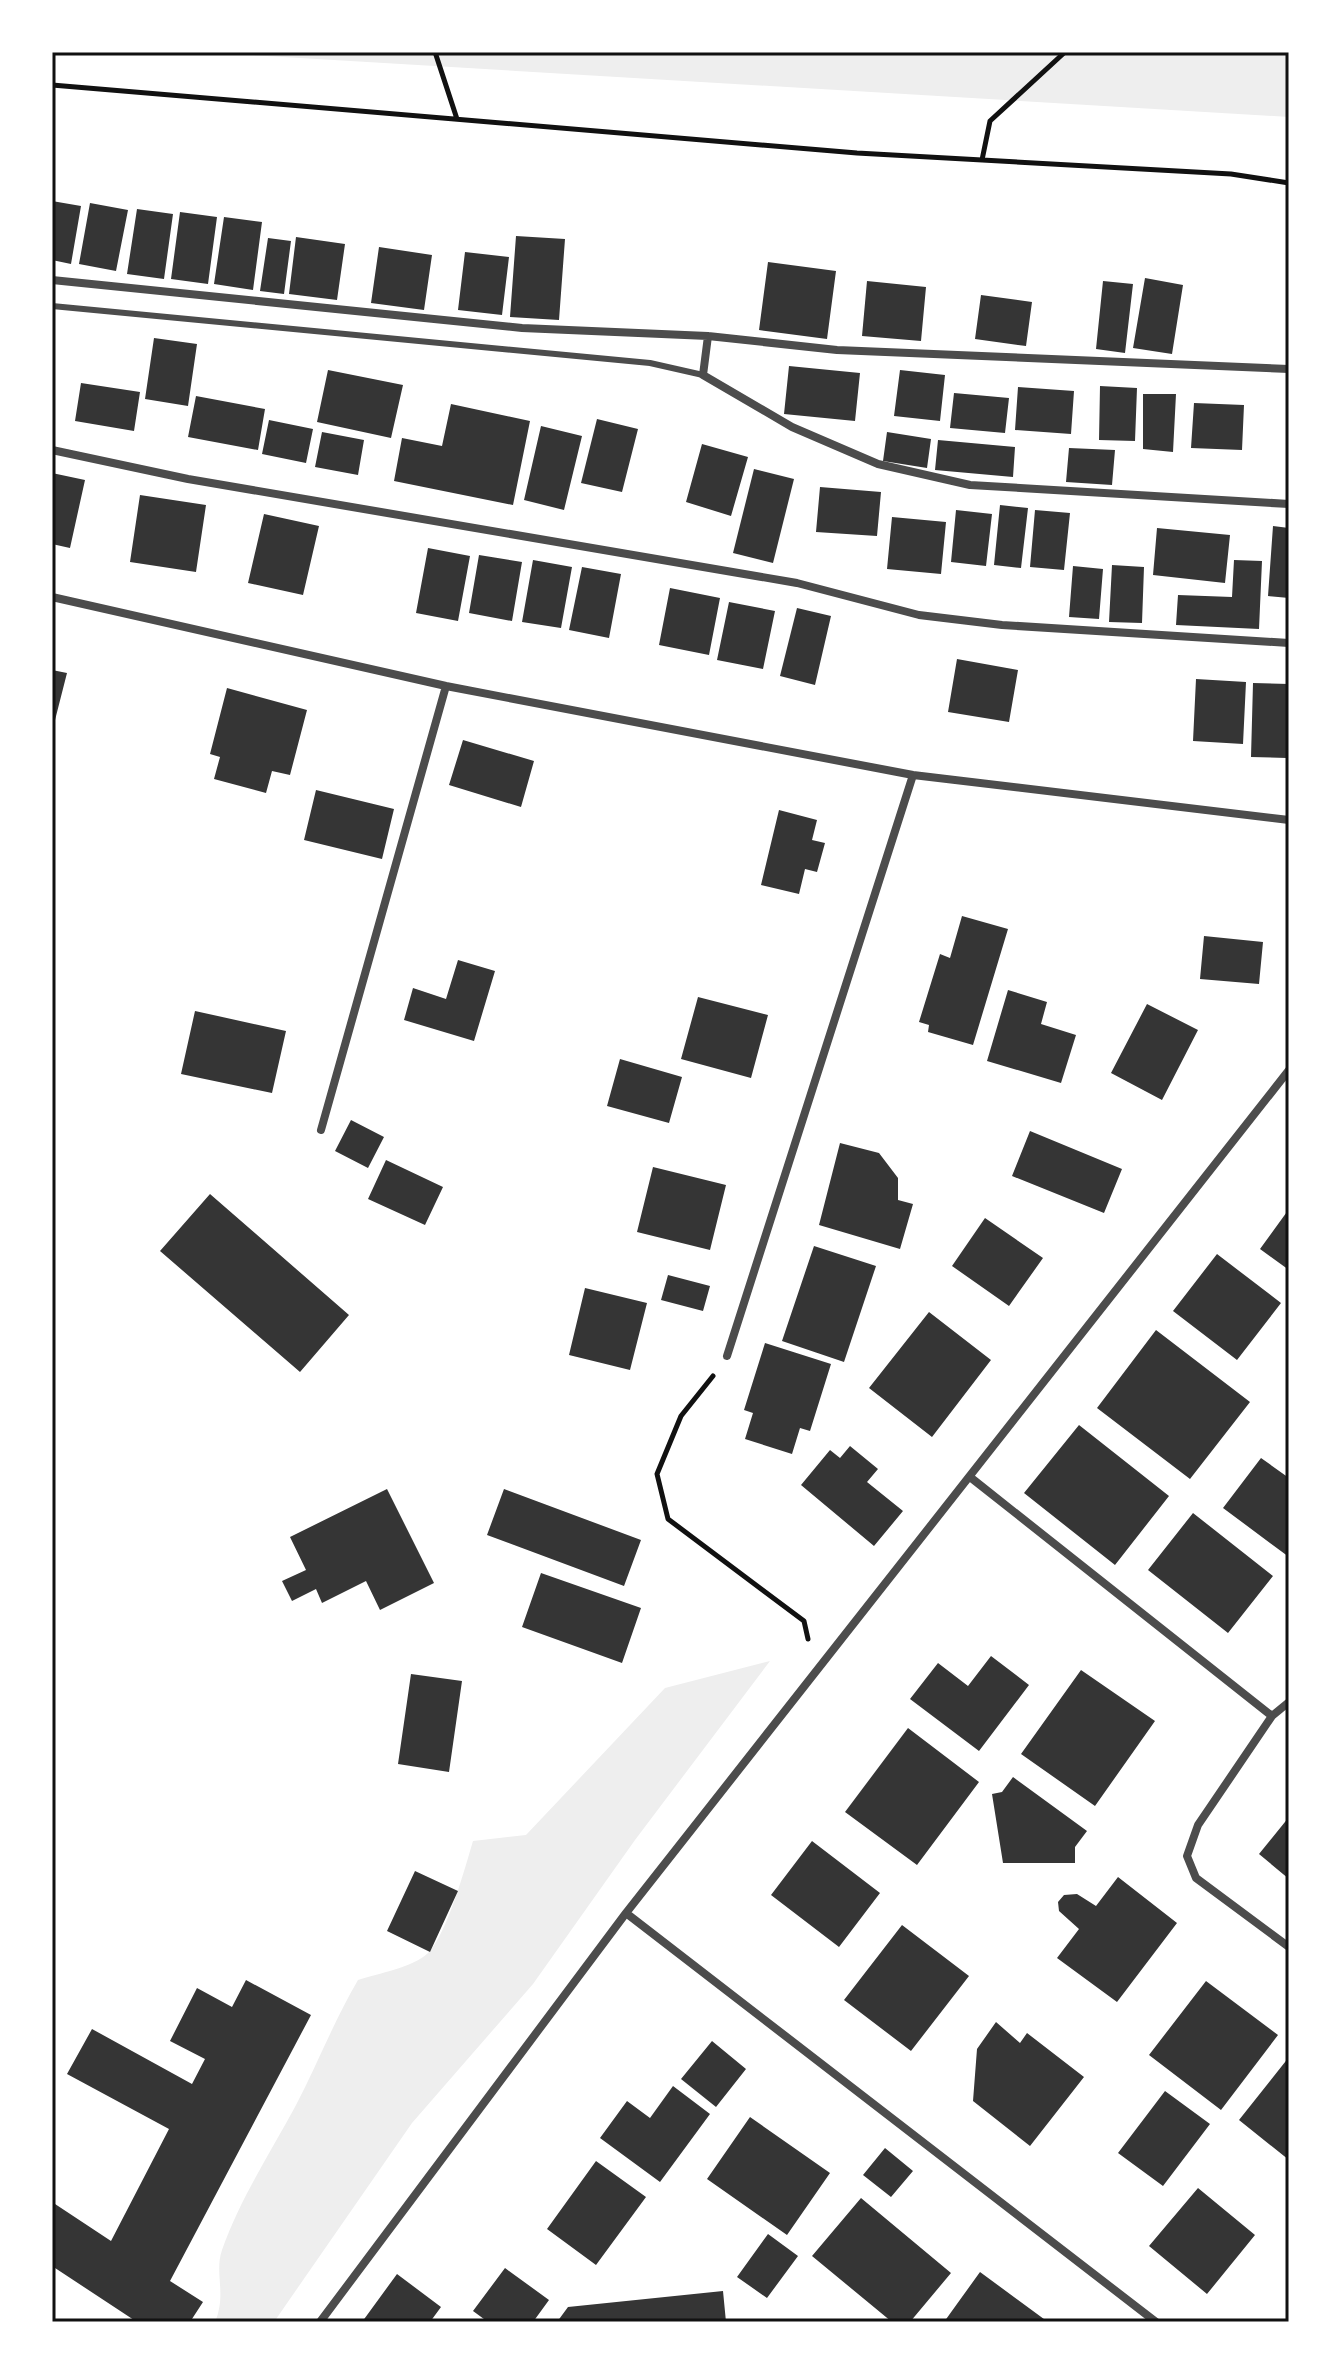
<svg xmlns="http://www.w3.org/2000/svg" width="1341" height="2374" font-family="'Source Sans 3',sans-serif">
<rect width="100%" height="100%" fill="#fff"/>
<!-- green -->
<path fill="#eee" d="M200,52H1289V117Z
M770,1661L635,1840L533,1984L412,2123L274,2322H215C227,2294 214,2273 222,2250C240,2199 269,2155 295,2107C317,2065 334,2021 358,1980C379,1973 412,1968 428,1953C447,1934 465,1868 473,1841L526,1835L665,1688Z"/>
<!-- building -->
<path fill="#353535" d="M52,201L81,206L71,264L52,260Z
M90,203L128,210L116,271L79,264Z
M137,209L173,214L164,279L127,274Z
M180,212L217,217L208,284L171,279Z
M224,217L262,222L253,290L214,284Z
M516,236L565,239L559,320L510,317Z
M296,237L345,244L337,300L289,294Z
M268,238L291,241L284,294L260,291Z
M379,247L432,255L424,310L371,303Z
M465,252L509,257L502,315L458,310Z
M768,262L836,271L827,339L759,330Z
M1145,278L1183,285L1172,354L1133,348Z
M867,281L926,287L921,341L862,336Z
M1103,281L1133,284L1125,353L1096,349Z
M981,295L1032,302L1026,346L975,339Z
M154,338L197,344L188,406L145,399Z
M789,366L860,373L855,421L784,414Z
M328,370L403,385L391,438L317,422Z
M900,370L945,375L940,421L894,416Z
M81,383L140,392L134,431L75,421Z
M1100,386L1137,388L1135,441L1099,440Z
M1018,387L1074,391L1071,434L1015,430Z
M954,393L1009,398L1005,433L950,428Z
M1143,394H1176L1173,452L1143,449Z
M196,396L265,409L258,450L188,437Z
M1194,403L1244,405L1242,450L1191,448Z
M451,404L530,421L513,505L394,481L402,438L442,446Z
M597,419L638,429L622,492L581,483Z
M269,420L313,429L306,463L262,454Z
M541,426L582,436L564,510L524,500Z
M322,432L364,440L358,475L315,467Z
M887,432L931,439L927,468L883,461Z
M938,440L1015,447L1013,477L935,470Z
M702,444L748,457L731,516L686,502Z
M1069,448L1115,450L1112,485L1066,482Z
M754,469L794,479L773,563L733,553Z
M52,473L85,480L70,548L52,544Z
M820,487L881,492L877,536L816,532Z
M140,495L206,505L196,572L130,562Z
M1000,505L1028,508L1021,568L994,565Z
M956,510L992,514L986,566L951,562Z
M1035,510L1070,513L1064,570L1030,567Z
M264,514L319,526L303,595L248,583Z
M892,517L946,522L941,574L887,569Z
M1273,526L1289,528V598L1268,596Z
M1157,528L1230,535L1225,583L1153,575Z
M428,548L470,556L458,621L416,613Z
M479,555L522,562L512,621L469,613Z
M533,560L572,567L561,628L522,622Z
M1234,560L1262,561L1259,629L1176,625L1178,595L1232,597Z
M1112,565L1144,567L1142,623L1109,622Z
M1073,566L1103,569L1099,619L1069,617Z
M582,567L621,574L609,638L569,630Z
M670,588L720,598L709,655L659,645Z
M729,602L775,611L763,669L717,660Z
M797,608L831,616L815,685L780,676Z
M957,659L1018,670L1009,722L948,712Z
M52,670L67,673L54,724L52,723Z
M1196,679L1246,682L1243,744L1193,741Z
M1253,683L1289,684L1287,758L1251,757Z
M227,688L307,710L290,775L272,771L266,793L214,779L220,757L210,754Z
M463,740L534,761L521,807L449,785Z
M316,790L394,809L382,859L304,840Z
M779,810L817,820L812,840L825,843L817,872L805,869L799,894L761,885Z
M962,916L1008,929L973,1045L928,1032L929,1025L919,1022L940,954L950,958Z
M1204,936L1263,942L1259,984L1200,979Z
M458,960L495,971L474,1041L404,1020L413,988L446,999Z
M1008,990L1047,1002L1041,1024L1076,1035L1061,1083L987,1061Z
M698,997L768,1015L751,1078L681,1059Z
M1147,1004L1198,1030L1162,1100L1111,1073Z
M195,1011L286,1031L272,1093L181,1074Z
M620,1059L682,1077L669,1123L607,1106Z
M351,1120L384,1137L368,1168L335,1151Z
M1030,1131L1122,1169L1104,1213L1012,1176Z
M840,1143L879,1153L898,1178V1200L913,1204L900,1249L819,1225Z
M386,1160L443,1187L425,1225L368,1199Z
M653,1167L726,1185L710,1250L637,1232Z
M210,1194L349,1315L300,1372L160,1251Z
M1289,1209V1270L1260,1249Z
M985,1218L1043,1258L1009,1306L952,1266Z
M814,1246L876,1266L844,1362L782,1341Z
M1217,1254L1281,1303L1237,1360L1173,1311Z
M668,1275L710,1286L703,1311L661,1300Z
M585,1288L647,1303L630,1370L569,1355Z
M929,1312L991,1360L932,1437L869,1388Z
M1156,1330L1250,1402L1190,1479L1097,1408Z
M765,1343L831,1364L810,1431L800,1428L792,1454L745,1439L753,1413L744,1410Z
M1079,1425L1169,1496L1115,1565L1024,1493Z
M850,1446L878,1469L867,1482L903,1511L874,1546L801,1485L830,1450L840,1458Z
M1261,1458L1289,1478V1557L1223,1508Z
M387,1489L434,1583L380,1610L366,1581L322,1603L316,1589L292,1601L282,1581L306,1570L290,1537Z
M504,1489L641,1540L624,1586L487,1535Z
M1193,1513L1273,1576L1228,1633L1148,1570Z
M541,1573L641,1608L622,1663L522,1627Z
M991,1656L1029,1685L979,1751L910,1699L938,1663L968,1686Z
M1081,1670L1155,1721L1095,1806L1021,1754Z
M411,1674L462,1681L449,1772L398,1764Z
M908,1728L979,1782L917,1865L845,1812Z
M1013,1777L1087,1831L1075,1847V1863H1003L992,1794L1002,1792Z
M1289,1817V1879L1259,1854Z
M812,1841L880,1893L839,1947L771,1895Z
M415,1871L458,1891L430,1952L387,1931Z
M1118,1877L1177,1923L1117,2002L1057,1958L1079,1929L1059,1911L1058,1902L1064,1895L1077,1894L1096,1906Z
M902,1925L969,1976L911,2051L844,2000Z
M246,1980L311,2015L170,2281L203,2302L190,2322H137L52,2266V2202L111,2241L169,2129L67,2074L92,2029L192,2084L205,2059L170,2041L197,1988L232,2007Z
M1206,1981L1278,2035L1221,2110L1149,2055Z
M996,2022L1020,2043L1027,2033L1084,2077L1030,2146L973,2101L977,2049Z
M712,2041L746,2069L716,2107L681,2079Z
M1289,2057V2160L1239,2120Z
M673,2086L710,2114L660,2182L600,2138L627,2101L650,2118Z
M1165,2091L1210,2124L1163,2186L1118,2153Z
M750,2117L830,2173L787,2235L707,2179Z
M885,2148L913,2171L891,2197L863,2175Z
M596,2161L646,2197L596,2265L547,2229Z
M1198,2188L1255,2235L1207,2294L1149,2246Z
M861,2198L951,2273L910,2322H892L812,2256Z
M768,2234L798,2256L767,2298L737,2277Z
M505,2268L549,2300L533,2322H488L473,2311Z
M980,2272L1048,2322H944Z
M397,2274L441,2307L430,2322H362Z
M723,2291L726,2322H557L568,2307Z"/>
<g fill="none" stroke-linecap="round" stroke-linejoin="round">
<!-- path -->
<path stroke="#111" stroke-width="5" d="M435,52L457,119
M52,85L857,153L1231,174L1289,183
M982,160L990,121L1065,52
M713,1376L681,1416L657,1474L668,1519L804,1621L808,1639"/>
<!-- service -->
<path stroke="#4c4c4c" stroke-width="6" d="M52,306L650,363L703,375"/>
<!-- minor -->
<path stroke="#4c4c4c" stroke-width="8" d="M52,280L522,328L708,336L837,350L1289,369
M708,336L703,375L792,427L878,464L970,485L1289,504
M52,450L188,479L797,583L919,615L1002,625L1289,643
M52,597L446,686L913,775L1289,820
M321,1130L446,686
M727,1356L913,775
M970,1477L1272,1716L1289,1702
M1272,1716L1198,1825L1187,1856L1196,1878L1289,1947
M626,1913L1156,2322
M320,2322L626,1913L1289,1070"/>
</g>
<!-- border -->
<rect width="1341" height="2374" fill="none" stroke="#ffffff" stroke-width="108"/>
<rect x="54" y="54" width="1233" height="2266" fill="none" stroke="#111" stroke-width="3"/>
</svg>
